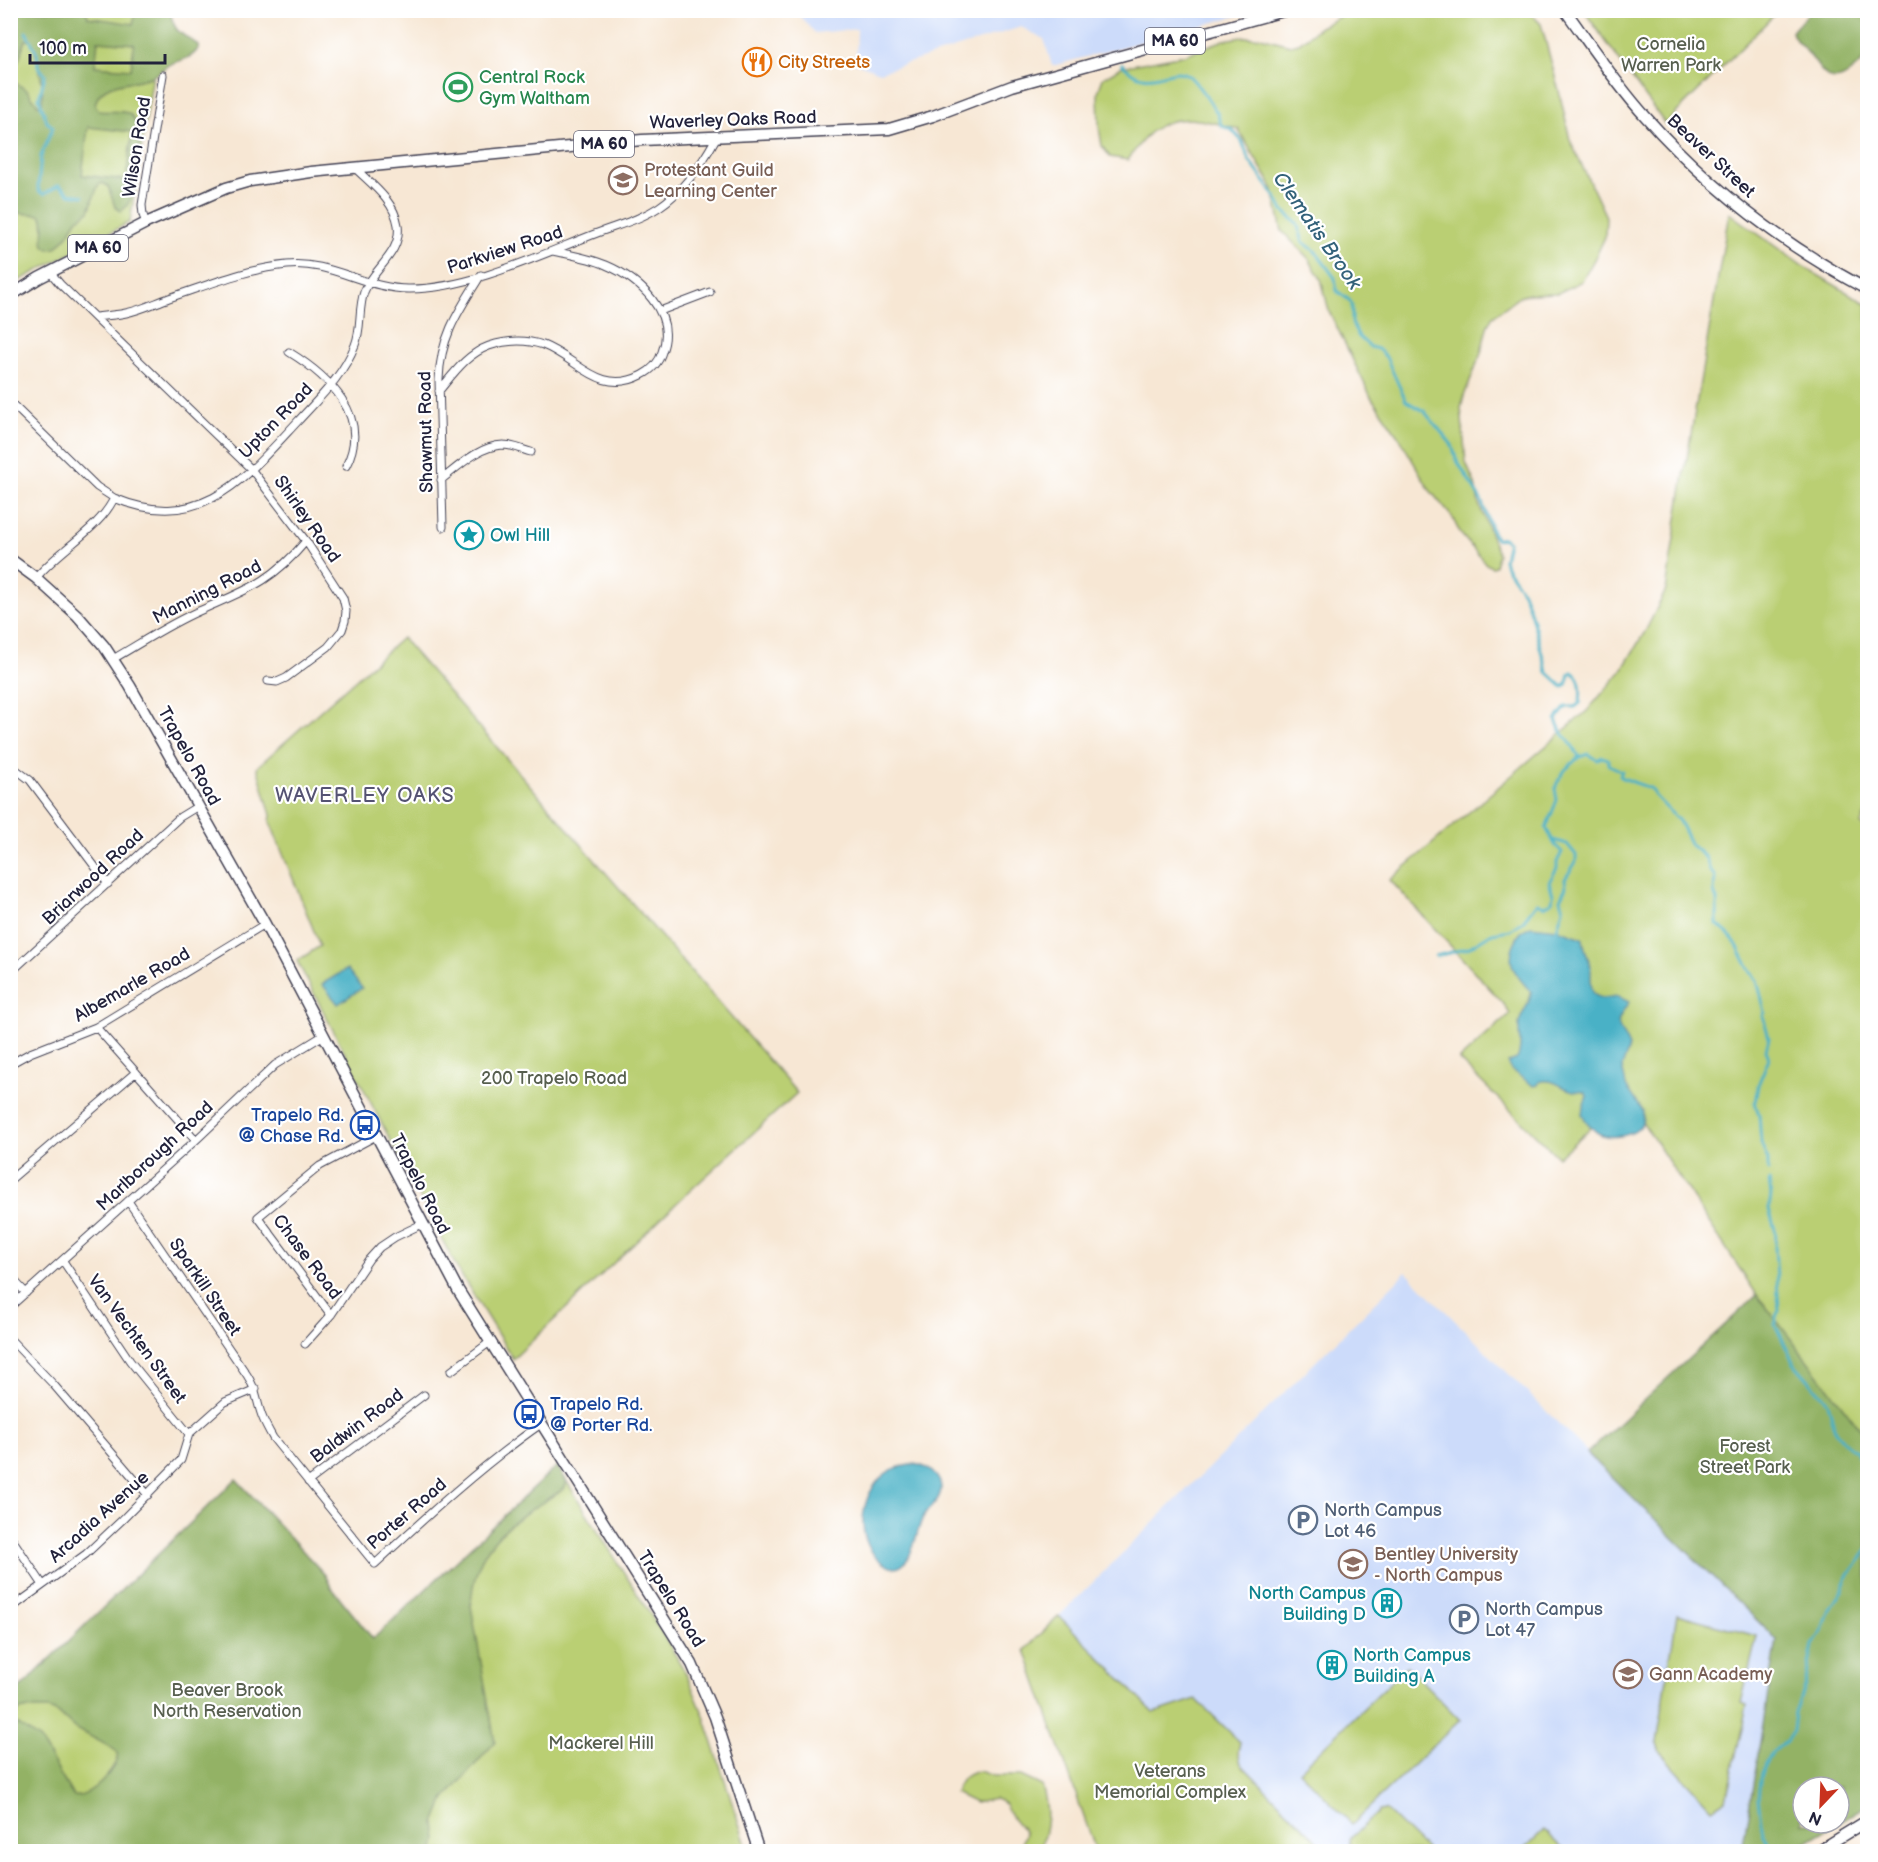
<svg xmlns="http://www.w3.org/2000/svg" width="1878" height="1862" font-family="'Balsamiq Sans',sans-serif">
<rect width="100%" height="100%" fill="#fff"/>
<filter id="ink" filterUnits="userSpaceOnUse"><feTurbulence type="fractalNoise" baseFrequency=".0167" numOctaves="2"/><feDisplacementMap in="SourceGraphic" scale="12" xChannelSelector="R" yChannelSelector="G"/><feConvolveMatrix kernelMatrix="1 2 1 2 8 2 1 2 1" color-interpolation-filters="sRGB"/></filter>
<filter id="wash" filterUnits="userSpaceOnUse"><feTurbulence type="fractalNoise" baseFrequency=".008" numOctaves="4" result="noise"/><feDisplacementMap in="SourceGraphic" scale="24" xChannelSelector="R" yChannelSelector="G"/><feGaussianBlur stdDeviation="1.35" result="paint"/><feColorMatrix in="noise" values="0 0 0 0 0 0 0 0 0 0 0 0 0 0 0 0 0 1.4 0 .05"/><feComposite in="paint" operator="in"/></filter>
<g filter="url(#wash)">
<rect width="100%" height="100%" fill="#f7e7d4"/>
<!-- built -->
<path fill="#ccdbfa" d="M795,11H1255L1052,66L1044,39L1021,27L880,72L856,63L857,29L815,33Z
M1406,1272L1777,1640L1742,1851H1327L1241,1764L1239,1747L1154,1714L1059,1616Z"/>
<!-- green -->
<path fill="#bacf73" stroke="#6e7857" stroke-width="1.5" d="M10,11H163L130,222L11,285Z
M1350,11L1527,10L1541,24L1560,95L1570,140L1606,217L1605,237L1596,256L1582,281L1558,293L1529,294L1519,297L1492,317L1487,327L1481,353L1464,396L1461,408L1466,463L1475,484L1479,504L1498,554L1495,566L1492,567L1486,564L1460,533L1452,517L1429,489L1399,437L1371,397L1329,311L1321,279L1309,259L1282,231L1272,186L1238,129C1211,122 1177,110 1152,131C1143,138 1135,150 1128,160L1110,157L1102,146L1099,127L1098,92L1103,78L1121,67L1184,55L1224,40L1242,37H1261L1290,45L1299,43L1320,27Z
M1584,11H1778L1665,124Z
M1729,213L1804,267L1867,304L1868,808L1861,824L1868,833L1867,1438L1801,1355L1799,1350L1757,1295L1626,1097L1558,1157L1459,1060L1510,1014L1503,1003L1390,880L1588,710L1622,670L1646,630L1666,590L1682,487Z
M402,638L797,1093L682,1198L513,1359L458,1270L297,961L320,946L270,822L271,815L257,767Z
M557,1466L669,1644L687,1675L704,1716L748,1851L11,1852V1697L236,1479L325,1575L331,1587L373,1639Z
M1677,1614L1757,1636L1741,1703L1747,1705L1726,1800L1712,1809L1660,1752L1657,1743Z
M1059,1616L1154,1713L1196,1699L1240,1742L1238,1752L1241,1764L1327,1851H1096L1025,1650Z
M1407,1666L1460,1720L1352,1824L1299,1771Z
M979,1771L993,1776H1021L1042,1786C1050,1812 1047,1826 1040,1851H1018L1025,1834L1023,1829L1013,1820L1005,1804L995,1799L975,1803L955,1793C959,1780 966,1774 979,1771Z
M1386,1810L1428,1851H1358L1351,1845L1350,1839L1379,1811Z
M1544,1830L1566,1851H1522Z"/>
<!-- forest -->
<path fill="#93b265" stroke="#5a6a50" stroke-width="1.5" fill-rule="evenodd" d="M11,10L86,11L88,17L133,24L136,11H170C175,36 182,32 199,46C196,57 182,60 173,63C165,66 160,73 153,76C134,85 98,79 95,106L99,111C109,113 124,109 131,115C146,130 140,201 121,211L115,207L108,186L103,183L98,185L89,211L77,220L68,235L56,248L49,249L44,246C41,235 47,224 41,215L18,213C13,205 17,193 11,186V80L27,90L38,105L41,106C46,90 37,56 31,41L25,40L19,60L15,62L11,59V28L14,27L17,22L11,15ZM98,41L134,44L131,69L95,66ZM88,127L132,132L126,180L82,175Z
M1809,11H1867C1868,21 1871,44 1867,53C1865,59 1857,67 1852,71C1829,90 1822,71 1809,54C1803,46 1795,43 1792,32C1797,24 1805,20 1809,11Z
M1757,1295L1867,1438V1805L1839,1822V1787H1803V1823H1838L1791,1851H1742L1777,1640L1587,1453Z
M557,1466L567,1482L564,1489C514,1520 473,1541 471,1606L495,1742L445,1799L435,1823L437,1840L433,1851H11V1697L236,1479L325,1575L331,1587L373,1639ZM23,1709H49L58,1713L73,1727L112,1748L118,1753C116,1770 91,1799 73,1796L40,1740L16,1723L14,1717L17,1712Z"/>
<!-- water -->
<path fill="#48b1c6" stroke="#356a80" stroke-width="1.5" d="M1531,926L1557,929L1580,937L1583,939C1584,950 1591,962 1591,972C1590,994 1593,1002 1617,996L1629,1002C1611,1028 1619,1023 1629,1047L1622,1067L1624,1076L1626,1086L1643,1111C1643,1117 1643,1125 1638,1129C1629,1137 1608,1139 1598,1133C1591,1129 1586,1121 1582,1115L1583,1107L1587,1096L1585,1092C1581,1091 1577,1092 1574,1091C1561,1088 1552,1077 1539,1082L1538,1085L1534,1086L1511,1070L1507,1063L1517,1059C1523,1047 1518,1037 1519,1024C1521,1012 1530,1006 1531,992C1516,975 1505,964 1515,942C1518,934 1523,929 1531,926Z
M347,969L362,988L338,1004L322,984Z
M915,1464C931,1467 949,1482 937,1500C931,1508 924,1512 921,1522C914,1540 909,1586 879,1560C854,1538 860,1494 885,1474C893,1467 905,1466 915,1464Z"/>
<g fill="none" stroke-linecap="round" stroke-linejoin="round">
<!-- stream -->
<path stroke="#48b1c6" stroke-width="3" d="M26,32L37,53L38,66L45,75L39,98L47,122L53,127L41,156L38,188L40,192L44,194L59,185L70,194L83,196
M1122,64C1149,94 1169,63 1188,75C1194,79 1213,106 1217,113C1219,117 1219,122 1222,126L1231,129L1242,141L1249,160L1277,199L1283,211L1297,223L1303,242L1315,251L1335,278L1337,291L1349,300L1352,304V323L1359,337L1370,347L1378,349L1386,357L1406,401L1424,411L1452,445L1456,459L1481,500L1493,534L1497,539L1503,538L1508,542L1504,559L1506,567L1523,592L1530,611L1547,672L1563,687L1567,684L1569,674L1572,672C1582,678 1581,692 1580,703L1575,707H1566L1556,720C1561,735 1573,743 1579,757L1589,754L1597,760L1602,757L1608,759L1609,765L1622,771L1620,776C1625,780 1645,786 1652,789L1655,796L1679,821L1691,845L1706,858L1710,871L1715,876L1714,892L1717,900V924C1723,930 1731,935 1735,942C1742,952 1747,971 1757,980L1765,1012L1763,1016L1769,1038L1766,1050L1769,1058L1758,1085L1755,1102L1759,1115L1761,1143L1768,1160V1171
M1553,840L1567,844L1576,855V862L1565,879L1566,887L1560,899L1563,909L1557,929
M1436,956L1468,948L1492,933L1510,930L1523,921L1537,903L1544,906L1552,902L1553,895L1549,882L1557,868V862L1562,852L1555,845L1546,828L1557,800L1555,789L1557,783L1565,770L1579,757
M1769,1181L1771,1195L1769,1209L1776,1233L1775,1246L1779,1311L1775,1324L1793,1362L1828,1402L1835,1431L1849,1447L1856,1451L1862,1462L1863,1470L1868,1474
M10,1847L20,1852
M1773,1852L1763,1834L1761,1823L1758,1798L1761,1772L1773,1752L1787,1740L1793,1731L1795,1712L1805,1685L1813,1645L1823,1630L1830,1609L1843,1589L1848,1576L1868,1549"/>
</g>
</g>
<g filter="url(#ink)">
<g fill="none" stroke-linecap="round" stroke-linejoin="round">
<!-- street casing -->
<g stroke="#424052" stroke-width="9">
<path id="street" d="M146,223L143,215L142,205L163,75
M50,272L60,284L251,469L306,541L343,598L346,611L345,621L342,630L328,647L286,678L277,682L268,681
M660,311L710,292
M95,317C105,316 116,315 126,313C141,310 155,303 169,298C208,285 246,269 287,265C329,260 368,290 410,289C468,289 538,256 592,235C614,226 638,221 659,207C683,191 702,164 716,138
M289,352C328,376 372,416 346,466
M439,391C454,373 467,354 489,346C507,340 525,339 543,345C577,358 600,397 642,375C652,370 659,362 662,352C677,313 639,279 606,265C590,258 571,255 553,251
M10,402L97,487L114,498
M441,480C459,466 479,446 503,445C513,445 523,450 531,452
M443,527L439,380C440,337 459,310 481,275
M36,578C57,551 101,528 114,498C201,534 244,479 298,421C320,397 343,376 355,345C362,328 358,309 364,292C373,268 402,254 398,225C394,200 371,184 355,168
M113,659C141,643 169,624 199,611C246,590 271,583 306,541
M10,765L30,780L108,884
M10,973L180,817L198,806
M96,1027L196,1140
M10,1064L30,1053L96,1027L265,924
M10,1180L136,1072
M128,1201L247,1375C257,1390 256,1400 262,1416C265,1424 269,1431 273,1438L375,1564C428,1515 482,1465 541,1424
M63,1261L130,1361L189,1434
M10,1276L26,1293
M10,1307L196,1140L275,1065L324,1035
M331,1315L258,1217L320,1166L376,1136
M10,1339L53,1384L148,1495
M305,1344L331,1315L369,1259L380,1247L395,1237L422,1224
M451,1371L490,1342
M189,1434L225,1402L256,1389
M308,1482L424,1395
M10,1536L43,1585
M10,1609L86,1554L122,1520L181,1460L189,1434"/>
</g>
<!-- secondary casing -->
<g stroke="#424052" stroke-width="13">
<path id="secondary" d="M1565,10C1591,46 1616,84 1645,116C1708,187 1785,246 1868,290
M10,559L36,578L77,615L104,646L130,686L265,924L458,1290L692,1664L715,1717L759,1852
M1816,1852L1868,1820"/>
</g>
<!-- primary casing -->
<g stroke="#424052" stroke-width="13">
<path id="primary" d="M10,296L39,278L146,223L226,188L250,181L311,172L642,140L889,129L933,116L1012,86L1287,10"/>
</g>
<!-- street -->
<use href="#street" stroke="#fff" stroke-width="7"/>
<!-- secondary -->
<use href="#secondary" stroke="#fff" stroke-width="10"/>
<!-- primary -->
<use href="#primary" stroke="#fff" stroke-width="10"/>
</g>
</g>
<!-- icons -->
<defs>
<g id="restaurant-ring" transform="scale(1.5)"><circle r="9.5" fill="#fff" stroke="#e8710a" stroke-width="1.5"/><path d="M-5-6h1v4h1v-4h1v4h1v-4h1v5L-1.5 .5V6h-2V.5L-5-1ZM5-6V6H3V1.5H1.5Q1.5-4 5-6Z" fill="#e8710a"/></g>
<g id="stadium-ring" transform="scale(1.5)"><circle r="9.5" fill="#fff" stroke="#2e9e5b" stroke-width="1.5"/><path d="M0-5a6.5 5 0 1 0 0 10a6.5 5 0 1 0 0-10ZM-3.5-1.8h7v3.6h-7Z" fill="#2e9e5b"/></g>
<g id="school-ring" transform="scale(1.5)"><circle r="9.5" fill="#fff" stroke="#8d6e63" stroke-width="1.5"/><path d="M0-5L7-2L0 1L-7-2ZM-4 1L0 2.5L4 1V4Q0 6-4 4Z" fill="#8d6e63"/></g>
<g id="sight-ring" transform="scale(1.5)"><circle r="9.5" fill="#fff" stroke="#0f9aa8" stroke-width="1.5"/><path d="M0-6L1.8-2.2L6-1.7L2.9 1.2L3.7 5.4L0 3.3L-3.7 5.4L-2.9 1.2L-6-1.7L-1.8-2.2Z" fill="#0f9aa8"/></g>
<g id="bus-ring" transform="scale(1.5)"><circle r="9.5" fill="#fff" stroke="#1a4fb4" stroke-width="1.5"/><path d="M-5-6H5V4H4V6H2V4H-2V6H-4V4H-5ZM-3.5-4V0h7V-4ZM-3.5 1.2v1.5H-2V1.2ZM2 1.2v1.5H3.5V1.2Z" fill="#1a4fb4"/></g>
<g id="parking-ring" transform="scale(1.5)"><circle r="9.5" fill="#fff" stroke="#5c6f8a" stroke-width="1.5"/><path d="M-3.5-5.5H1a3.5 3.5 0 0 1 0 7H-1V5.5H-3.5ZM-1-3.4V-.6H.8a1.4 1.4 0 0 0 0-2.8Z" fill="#5c6f8a"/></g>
<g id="university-ring" transform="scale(1.5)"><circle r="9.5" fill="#fff" stroke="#8d6e63" stroke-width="1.5"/><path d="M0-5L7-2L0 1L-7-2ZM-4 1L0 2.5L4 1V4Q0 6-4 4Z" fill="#8d6e63"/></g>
<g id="building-ring" transform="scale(1.5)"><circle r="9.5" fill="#fff" stroke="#0f9aa8" stroke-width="1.5"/><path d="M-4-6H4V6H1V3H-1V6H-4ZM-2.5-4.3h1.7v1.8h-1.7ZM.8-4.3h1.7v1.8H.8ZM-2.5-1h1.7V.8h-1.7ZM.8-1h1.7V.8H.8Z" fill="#0f9aa8"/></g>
</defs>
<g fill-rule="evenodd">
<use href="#restaurant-ring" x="757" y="62"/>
<use href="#stadium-ring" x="458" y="87"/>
<use href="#school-ring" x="623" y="180"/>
<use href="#sight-ring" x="469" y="535"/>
<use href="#bus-ring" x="365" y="1125"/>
<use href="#bus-ring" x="529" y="1414"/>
<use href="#parking-ring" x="1303" y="1520"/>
<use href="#university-ring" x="1353" y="1564"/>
<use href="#building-ring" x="1387" y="1603"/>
<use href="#parking-ring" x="1464" y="1619"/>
<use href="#building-ring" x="1332" y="1665"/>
<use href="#school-ring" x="1628" y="1674"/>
</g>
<g text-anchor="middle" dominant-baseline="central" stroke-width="4.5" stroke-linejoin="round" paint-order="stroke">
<!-- shield labels -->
<g fill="#fff" stroke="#646476" stroke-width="1.5">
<rect x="1145" y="28" width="60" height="26" rx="4.5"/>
<rect x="574" y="131" width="60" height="26" rx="4.5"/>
<rect x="68" y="235" width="60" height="26" rx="4.5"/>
</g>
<g font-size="16" font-weight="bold" fill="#22223b">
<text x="1175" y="41">MA 60</text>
<text x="604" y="144">MA 60</text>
<text x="98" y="248">MA 60</text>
</g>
<!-- park labels -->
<g font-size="18" fill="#575f4f" stroke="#fff">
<text x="1671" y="44">Cornelia<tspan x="1671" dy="21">Warren Park</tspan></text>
<text x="554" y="1078">200 Trapelo Road</text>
<text x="1745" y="1446">Forest<tspan x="1745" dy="21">Street Park</tspan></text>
<text x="227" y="1690">Beaver Brook<tspan x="227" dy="21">North Reservation</tspan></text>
<text x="601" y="1743">Mackerel Hill</text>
<text x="1170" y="1771">Veterans<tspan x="1170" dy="21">Memorial Complex</tspan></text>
</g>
<!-- food labels -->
<g font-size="18" fill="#c56008" stroke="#fff" text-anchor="start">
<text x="778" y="62">City Streets</text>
</g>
<!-- leisure labels -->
<g font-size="18" fill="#27864d" stroke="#fff" text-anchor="start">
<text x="479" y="77">Central Rock<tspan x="479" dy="21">Gym Waltham</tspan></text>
</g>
<!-- street labels -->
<g font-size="18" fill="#22223b" stroke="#fff">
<text transform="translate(733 120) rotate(-2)">Waverley Oaks Road</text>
<text transform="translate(137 147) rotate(-81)">Wilson Road</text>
<text transform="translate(1711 156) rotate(43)">Beaver Street</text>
<text transform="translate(505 250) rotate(-18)">Parkview Road</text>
<text transform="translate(276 421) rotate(-46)">Upton Road</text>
<text transform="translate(426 432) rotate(-91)">Shawmut Road</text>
<text transform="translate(307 519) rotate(55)">Shirley Road</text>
<text transform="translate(207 592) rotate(-27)">Manning Road</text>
<text transform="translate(189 756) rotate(61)">Trapelo Road</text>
<text transform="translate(93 877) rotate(-43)">Briarwood Road</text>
<text transform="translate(132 985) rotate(-30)">Albemarle Road</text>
<text transform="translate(155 1156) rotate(-43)">Marlborough Road</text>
<text transform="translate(420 1184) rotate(63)">Trapelo Road</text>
<text transform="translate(307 1257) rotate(53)">Chase Road</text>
<text transform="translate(205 1287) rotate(56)">Sparkill Street</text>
<text transform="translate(137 1339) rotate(54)">Van Vechten Street</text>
<text transform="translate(357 1426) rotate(-37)">Baldwin Road</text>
<text transform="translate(407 1514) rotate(-41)">Porter Road</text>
<text transform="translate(99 1517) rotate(-42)">Arcadia Avenue</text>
<text transform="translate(671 1599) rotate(58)">Trapelo Road</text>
</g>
<!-- education labels -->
<g font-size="18" fill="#785e54" stroke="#fff" text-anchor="start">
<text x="644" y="170">Protestant Guild<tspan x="644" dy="21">Learning Center</tspan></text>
<text x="1374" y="1554">Bentley University<tspan x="1374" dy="21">- North Campus</tspan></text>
<text x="1649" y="1674">Gann Academy</text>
</g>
<!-- culture labels -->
<g font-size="18" fill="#0d838f" stroke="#fff" text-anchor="start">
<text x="490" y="535">Owl Hill</text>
<text x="1366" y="1593" text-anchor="end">North Campus<tspan x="1366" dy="21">Building D</tspan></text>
<text x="1353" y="1655">North Campus<tspan x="1353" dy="21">Building A</tspan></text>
</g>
<!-- transit labels -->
<g font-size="18" fill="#164399" stroke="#fff" text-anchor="end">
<text x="344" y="1115">Trapelo Rd.<tspan x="344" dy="21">@ Chase Rd.</tspan></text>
<text x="550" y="1404" text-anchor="start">Trapelo Rd.<tspan x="550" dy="21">@ Porter Rd.</tspan></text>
</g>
<!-- service labels -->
<g font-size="18" fill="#4e5e75" stroke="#fff" text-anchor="start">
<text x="1324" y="1510">North Campus<tspan x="1324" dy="21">Lot 46</tspan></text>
<text x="1485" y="1609">North Campus<tspan x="1485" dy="21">Lot 47</tspan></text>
</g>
<!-- water labels -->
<g font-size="20" font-style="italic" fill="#33627a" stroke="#fff">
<text transform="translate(1317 231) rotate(55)">Clematis Brook</text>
</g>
<!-- neighbourhood labels -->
<g font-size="20" letter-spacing="1.5" fill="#555373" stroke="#fff">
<text x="365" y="796">WAVERLEY OAKS</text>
</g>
</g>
<!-- margin -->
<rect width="1878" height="1862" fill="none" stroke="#fff" stroke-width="36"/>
<!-- north arrow -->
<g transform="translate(1821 1805) rotate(203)"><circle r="28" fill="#ffffff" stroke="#a7a7b1" stroke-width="1.5"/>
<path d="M0-4.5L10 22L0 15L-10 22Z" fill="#c8321e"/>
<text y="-9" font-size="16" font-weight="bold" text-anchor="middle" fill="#22223b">N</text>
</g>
<!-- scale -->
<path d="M30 54v9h135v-9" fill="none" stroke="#22223b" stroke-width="3"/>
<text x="39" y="54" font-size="18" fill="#22223b" stroke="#ffffff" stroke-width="4.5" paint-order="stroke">100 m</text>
</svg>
